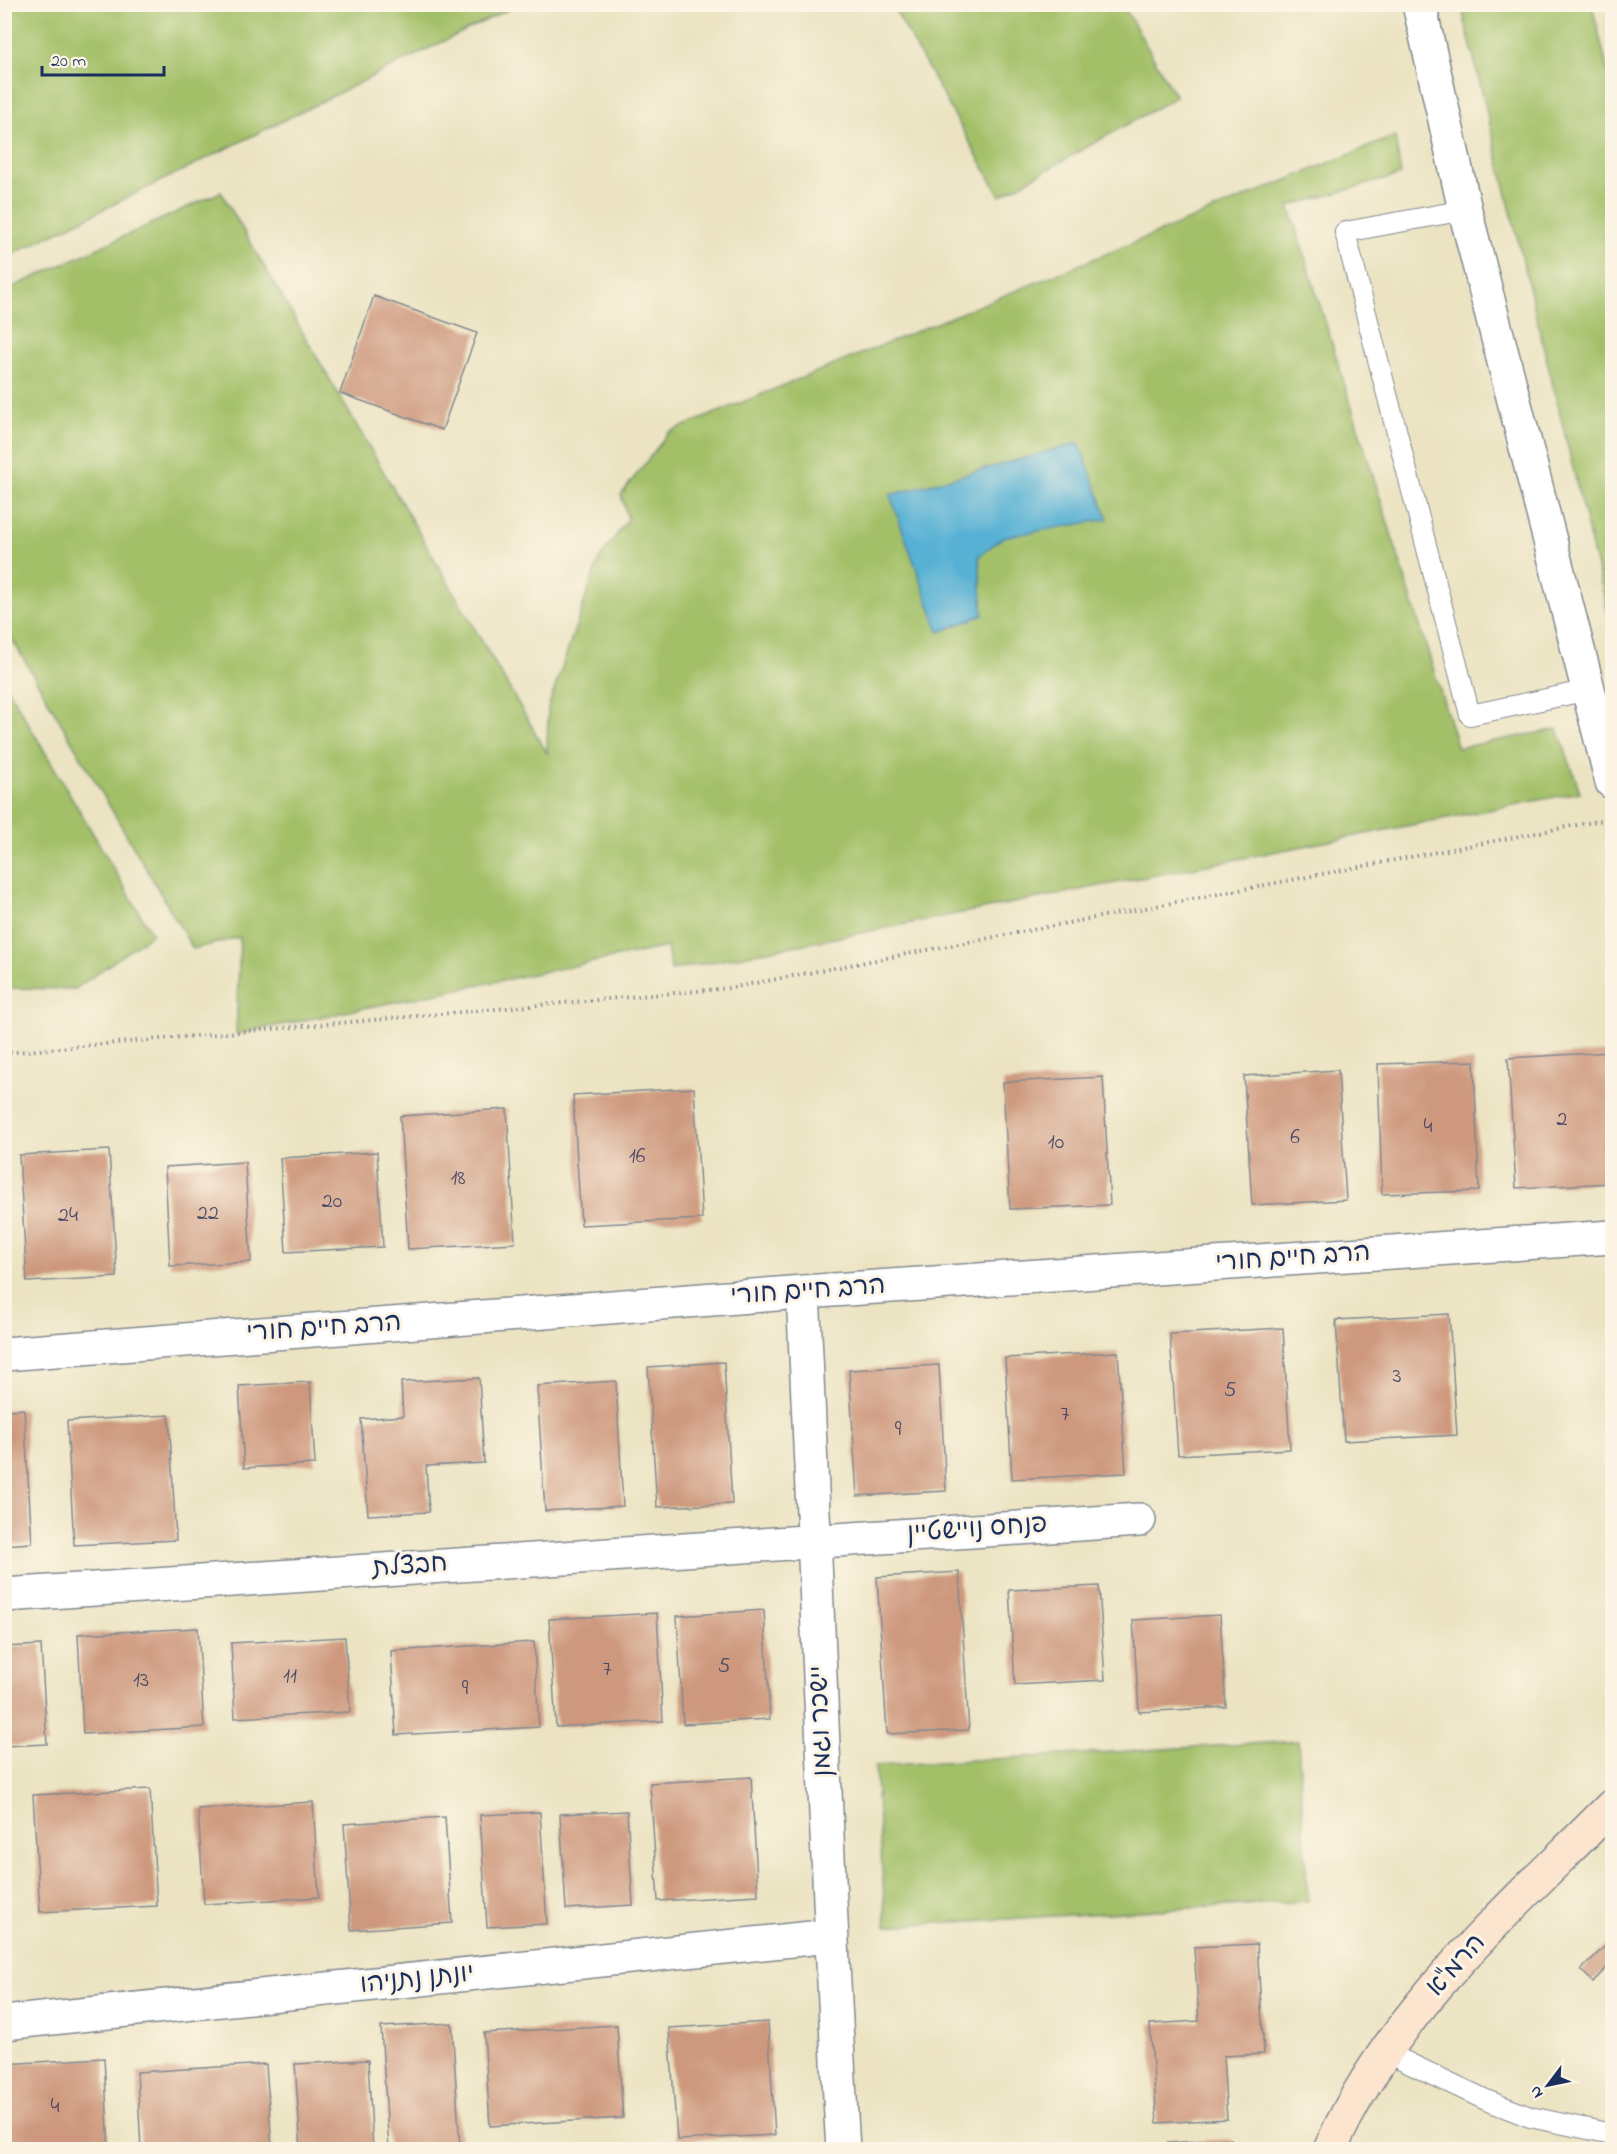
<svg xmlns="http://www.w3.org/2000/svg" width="1617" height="2154" font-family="'Indie Flower','Playpen Sans Hebrew',sans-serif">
<rect width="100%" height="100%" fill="#fcf5e5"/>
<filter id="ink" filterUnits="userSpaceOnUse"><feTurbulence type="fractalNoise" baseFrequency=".0167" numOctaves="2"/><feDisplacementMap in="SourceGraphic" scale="12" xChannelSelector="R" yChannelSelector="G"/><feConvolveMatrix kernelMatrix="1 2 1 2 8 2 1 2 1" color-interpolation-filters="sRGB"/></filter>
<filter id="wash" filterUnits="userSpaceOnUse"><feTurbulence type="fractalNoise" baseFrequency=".008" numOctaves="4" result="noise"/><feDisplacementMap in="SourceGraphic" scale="24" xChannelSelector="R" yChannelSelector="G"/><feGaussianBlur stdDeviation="1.35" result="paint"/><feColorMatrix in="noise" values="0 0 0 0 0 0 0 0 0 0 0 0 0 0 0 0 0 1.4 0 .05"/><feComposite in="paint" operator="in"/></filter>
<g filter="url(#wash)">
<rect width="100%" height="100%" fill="#ebe3c1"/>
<!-- green -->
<path fill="#a3c068" stroke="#5f7863" stroke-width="1.5" d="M5,4H517V5L5,258Z
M892,5H1123L1176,97L1000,196Z
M1461,5H1592L1612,89V630Z
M1395,136L1401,175L1289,206L1458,748L1558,729L1580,792L671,970L667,947L236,1034L240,937L193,949L5,627L4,291L221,192L547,753L548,708L599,559L628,519L621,495L669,432Z
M5,684L152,934L75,989L5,988Z
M1298,1741L1308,1901L886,1926L875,1766Z"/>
<!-- water -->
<path fill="#56b1d4" stroke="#387099" stroke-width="1.5" d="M1079,443L1108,519L1003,537L979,556L983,615L939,632L890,495Z"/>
<g id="blocks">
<!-- building -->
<path fill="#cd987d" d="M374,296L477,333L442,430L340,393Z
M1612,1052V1183L1516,1188L1508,1058Z
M1474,1061L1479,1191L1382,1194L1378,1064Z
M1338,1070L1346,1200L1252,1205L1244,1076Z
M1103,1077L1110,1205L1010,1209L1003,1082Z
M694,1088L702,1219L581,1225L573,1095Z
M507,1109L515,1243L408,1249L400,1116Z
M109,1150L117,1277L27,1282L19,1155Z
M377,1152L383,1247L286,1252L280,1158Z
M245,1162L251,1262L170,1266L165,1167Z
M1449,1314L1457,1435L1344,1441L1336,1320Z
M1283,1328L1290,1449L1178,1455L1170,1334Z
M1118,1352L1126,1473L1012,1479L1005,1358Z
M724,1362L732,1504L657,1507L648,1367Z
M939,1365L946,1491L857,1496L849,1370Z
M479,1378L484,1463L426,1466L429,1512L368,1515L361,1419L403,1416L401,1382Z
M616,1381L623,1506L545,1511L537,1386Z
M310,1382L315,1464L244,1468L239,1386Z
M24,1409L32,1543L4,1545V1410Z
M169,1415L176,1540L74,1545L67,1421Z
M959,1572L969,1730L887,1734L877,1577Z
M1099,1586L1105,1680L1015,1685L1009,1590Z
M764,1610L770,1719L683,1724L677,1616Z
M657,1613L663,1721L556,1727L549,1619Z
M1220,1615L1226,1707L1139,1712L1133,1620Z
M198,1628L204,1727L83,1734L78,1634Z
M345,1637L350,1712L235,1718L231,1643Z
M534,1642L539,1727L396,1735L391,1651Z
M41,1645L47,1744L4,1746V1647Z
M751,1777L758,1895L658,1901L650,1783Z
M150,1789L157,1906L40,1912L33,1795Z
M313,1802L319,1897L204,1904L198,1809Z
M627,1811L633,1905L566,1909L560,1814Z
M540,1812L547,1924L487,1927L480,1815Z
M445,1817L452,1923L351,1930L344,1824Z
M1612,1939V1962L1593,1982L1581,1970Z
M1257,1944L1264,2054L1223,2056L1227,2119L1157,2123L1150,2024L1199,2021L1194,1947Z
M768,2022L775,2135L677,2140L669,2028Z
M452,2023L460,2147L389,2150L381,2027Z
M617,2025L623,2118L490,2126L484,2033Z
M104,2058L109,2150H4V2064Z
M368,2060L373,2150H301L295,2064Z
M266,2064L272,2150H141L137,2072Z
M1231,2139V2150H1167V2143Z"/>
</g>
</g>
<g filter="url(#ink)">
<use href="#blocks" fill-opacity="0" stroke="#838990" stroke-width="1.5"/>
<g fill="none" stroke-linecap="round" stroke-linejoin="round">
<!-- lane casing -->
<g stroke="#838990" stroke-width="22">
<path id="lane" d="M1465,210L1345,232L1470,715L1589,690
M1385,2052L1486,2100L1530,2117L1612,2134"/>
</g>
<!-- street casing -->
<g stroke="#838990" stroke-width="36">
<path id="street" d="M1419,4L1465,210L1612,782
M803,1292C817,1578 826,1864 843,2150
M4,1354L803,1292L1612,1237
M4,1595L1139,1520
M4,2023L830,1936"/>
</g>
<!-- secondary casing -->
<g stroke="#838990" stroke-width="36">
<path id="secondary" d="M1330,2150C1389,2013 1510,1909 1612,1806"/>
</g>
<!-- path -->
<path stroke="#838990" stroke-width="4" stroke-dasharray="1.5 4.5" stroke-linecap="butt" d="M4,1053L730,988L1603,820"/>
<!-- lane -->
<use href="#lane" stroke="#fff" stroke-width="20"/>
<!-- street -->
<use href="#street" stroke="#fff" stroke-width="33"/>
<!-- secondary -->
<use href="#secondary" stroke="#fce5cf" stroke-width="33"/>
</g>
</g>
<g text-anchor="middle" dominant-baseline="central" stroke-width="6" stroke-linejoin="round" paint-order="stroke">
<!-- number labels -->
<g font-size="22" fill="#484966">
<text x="1562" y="1120">2</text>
<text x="1428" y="1127">4</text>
<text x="1295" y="1138">6</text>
<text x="1056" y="1143">10</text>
<text x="637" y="1157">16</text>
<text x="458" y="1179">18</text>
<text x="332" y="1202">20</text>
<text x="208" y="1214">22</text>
<text x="68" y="1216">24</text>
<text x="1397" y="1377">3</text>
<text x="1230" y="1391">5</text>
<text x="1065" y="1415">7</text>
<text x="898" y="1430">9</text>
<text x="724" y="1667">5</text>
<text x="607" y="1670">7</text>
<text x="290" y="1677">11</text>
<text x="141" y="1681">13</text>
<text x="465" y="1689">9</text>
<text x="55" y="2107">4</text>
</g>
<!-- street labels -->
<g font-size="26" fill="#1b2f5e" stroke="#fcf5e5">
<text transform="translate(1293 1259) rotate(-4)">הרב חיים חורי</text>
<text transform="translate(808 1292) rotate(-4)">הרב חיים חורי</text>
<text transform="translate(324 1329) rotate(-4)">הרב חיים חורי</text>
<text transform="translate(977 1530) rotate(-4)">פנחס נויישטיין</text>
<text transform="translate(410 1567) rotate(-4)">חבצלת</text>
<text transform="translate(822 1721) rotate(-92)">יישכר וגמן</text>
<text transform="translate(1457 1966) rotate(-48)">הרמ"א</text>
<text transform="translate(417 1980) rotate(-6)">יונתן נתניהו</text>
</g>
</g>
<!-- margin -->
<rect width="1617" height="2154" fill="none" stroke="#fcf5e5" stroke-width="24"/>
<!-- north arrow -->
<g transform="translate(1548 2085) rotate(238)" stroke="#fcf5e5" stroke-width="4.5" paint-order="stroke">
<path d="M0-4.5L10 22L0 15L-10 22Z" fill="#1b2f5e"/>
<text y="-9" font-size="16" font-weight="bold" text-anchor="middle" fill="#1b2f5e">N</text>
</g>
<!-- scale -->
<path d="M42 66v9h122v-9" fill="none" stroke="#1b2f5e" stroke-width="3"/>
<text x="51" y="66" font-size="18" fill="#1b2f5e" stroke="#fcf5e5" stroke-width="4.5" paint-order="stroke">20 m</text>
</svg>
